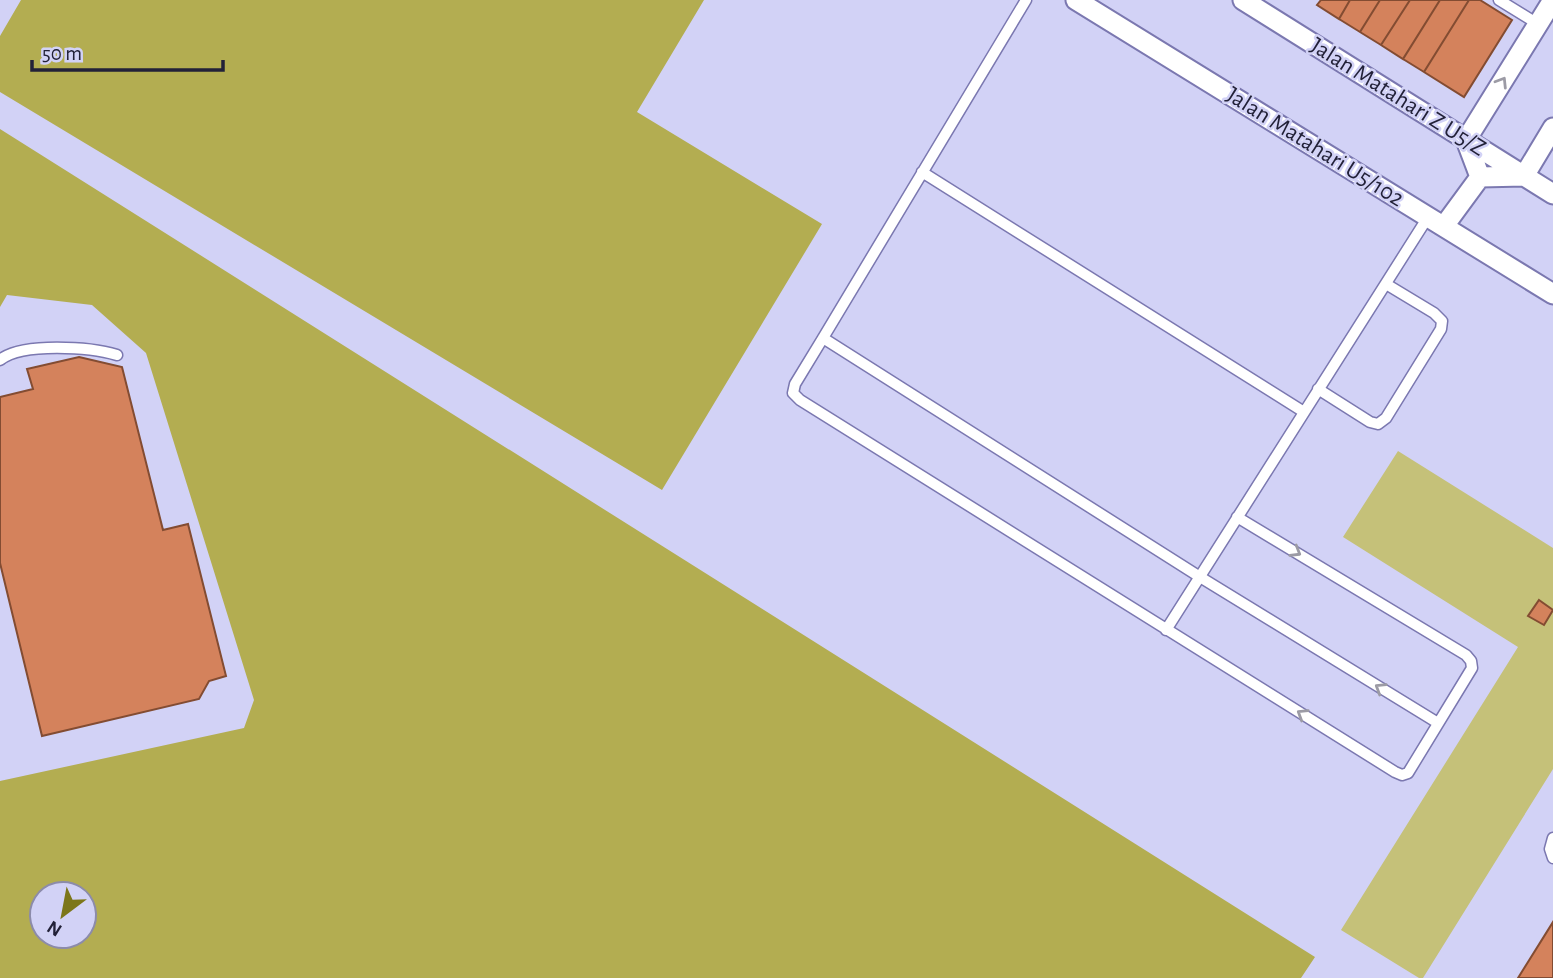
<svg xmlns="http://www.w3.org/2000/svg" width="1553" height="978" font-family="'Alegreya Sans',sans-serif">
<rect width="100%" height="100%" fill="#d2d2f6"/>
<!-- green -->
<path fill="#c5c179" d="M1398,451L1553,548V769L1423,978H1419L1341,930L1518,647L1343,537Z"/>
<!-- forest -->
<path fill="#b3ad51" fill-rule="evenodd" d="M21,0H704L637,112L822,224L662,490L0,92V36Z
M0,129L1315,957L1301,978H0V781L244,728L254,700L146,353L92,305L7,295L0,307ZM84,894V936H42V894Z"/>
<!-- building -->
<path fill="#d4825c" stroke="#834c32" stroke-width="2" d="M1321,0H1350L1339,19L1317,5Z
M1350,0H1380L1360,32L1339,19Z
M1380,0H1410L1381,45L1360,32Z
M1410,0H1440L1403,59L1381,45Z
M1440,0H1469L1424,72L1403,59Z
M1469,0H1480L1512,20L1464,97L1424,72Z
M79,357L122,367L163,530L188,524L226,676L209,681L199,699L42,736L0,563V397L33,389L27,369Z
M1539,600L1553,610L1544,625L1528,616Z
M1553,922V978H1518Z"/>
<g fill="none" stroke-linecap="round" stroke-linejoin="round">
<!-- lane casing -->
<g stroke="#7b78b0" stroke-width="13">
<path id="lane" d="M1026,0L823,338L795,384L793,393L800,400L1395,772L1402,775L1408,773L1472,668L1471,661L1466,655L1237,517
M1499,0L1538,24
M922,172L1304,412
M823,338L1200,577L1438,723
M0,360C22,342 91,347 117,355
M1318,389L1370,422L1378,424L1386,418L1441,329L1442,321L1434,313L1386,284
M1166,630L1428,217
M1553,838L1550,849L1553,858"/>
</g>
<!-- street casing -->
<g stroke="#7b78b0" stroke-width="23">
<path id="street" d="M1076,0L1553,294
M1243,0L1553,194
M1480,177L1466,140L1553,0
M1480,177L1524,176L1553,128
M1444,226L1480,177"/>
</g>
<!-- lane -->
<use href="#lane" stroke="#fff" stroke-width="10"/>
<!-- street -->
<use href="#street" stroke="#fff" stroke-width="19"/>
</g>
<!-- one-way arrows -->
<defs><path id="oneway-chevron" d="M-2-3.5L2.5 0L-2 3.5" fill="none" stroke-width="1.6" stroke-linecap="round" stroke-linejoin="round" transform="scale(1.75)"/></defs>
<g stroke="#9c9ba5">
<use href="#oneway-chevron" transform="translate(1502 82) rotate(-58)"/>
<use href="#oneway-chevron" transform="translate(1296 552) rotate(31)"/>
<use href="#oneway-chevron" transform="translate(1380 688) rotate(-148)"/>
<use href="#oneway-chevron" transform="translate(1302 714) rotate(-148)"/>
</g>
<g text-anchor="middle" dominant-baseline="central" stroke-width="5" stroke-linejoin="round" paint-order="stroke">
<!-- street labels -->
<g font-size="24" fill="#222138" stroke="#d2d2f6">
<text transform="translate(1398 97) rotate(32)">Jalan Matahari Z U5/Z</text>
<text transform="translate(1315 147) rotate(32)">Jalan Matahari U5/102</text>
</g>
</g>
<!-- north arrow -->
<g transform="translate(63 915) rotate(212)"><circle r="33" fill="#d2d2f6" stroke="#8c8baa" stroke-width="2"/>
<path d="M0-5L12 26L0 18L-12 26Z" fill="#7c761a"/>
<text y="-10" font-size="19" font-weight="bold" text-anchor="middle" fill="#222138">N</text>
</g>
<!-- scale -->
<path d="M32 60v10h191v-10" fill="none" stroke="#222138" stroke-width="3.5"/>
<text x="42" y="60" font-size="21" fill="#222138" stroke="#d2d2f6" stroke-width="5" paint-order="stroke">50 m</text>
</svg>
